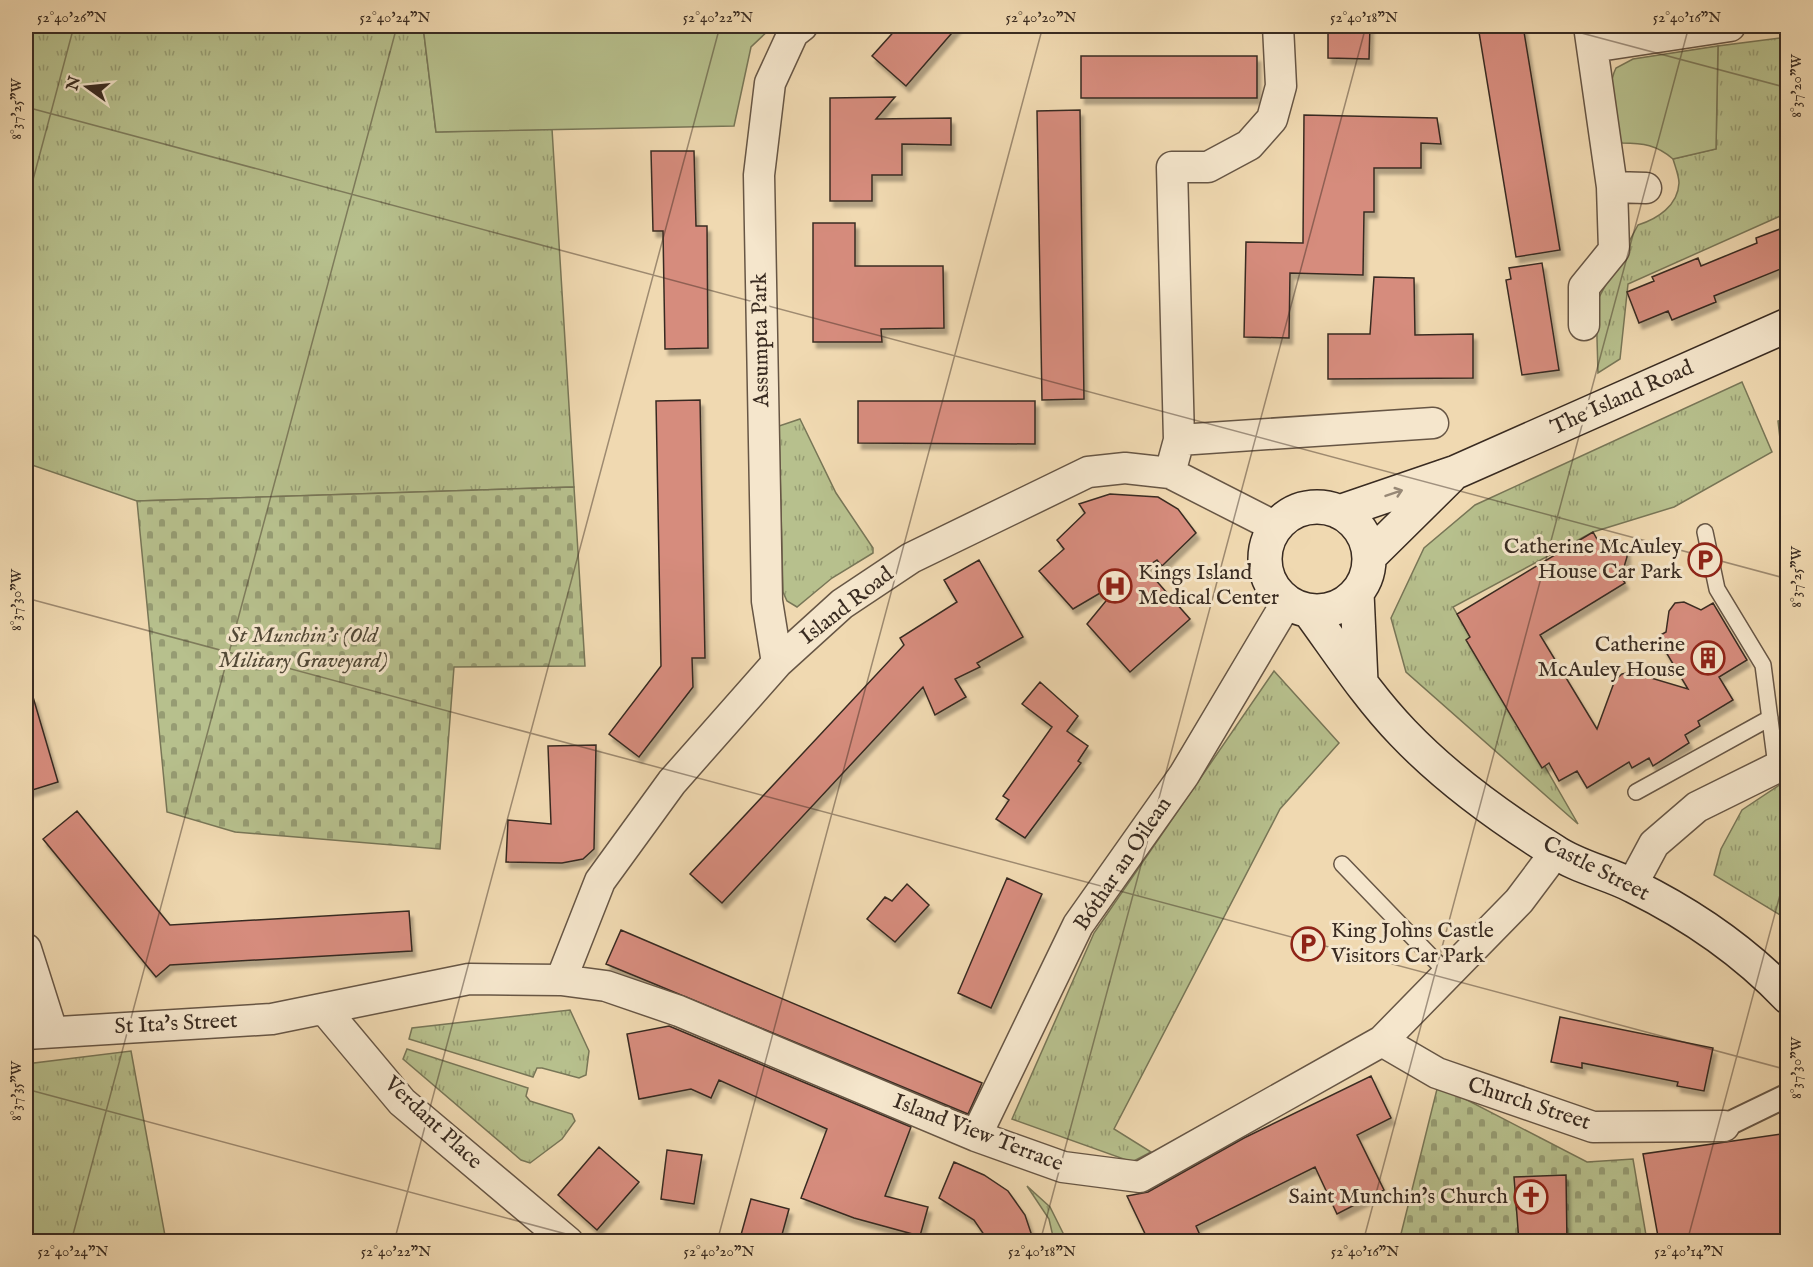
<svg xmlns="http://www.w3.org/2000/svg" width="1813" height="1267" font-family="'IM FELL English',serif">
<defs>
<pattern id="grass-tufts" width="24" height="20" patternUnits="userSpaceOnUse" patternTransform="scale(1.5)"><rect width="24" height="20" fill="#b7c08d"/><path d="M3 7l-1-3M5 7V3M7 7l1-3M15 17l-1-3M17 17v-4M19 17l1-3" fill="none" stroke="#969c73"/></pattern>
<pattern id="cemetery-stones" width="16" height="16" patternUnits="userSpaceOnUse" patternTransform="scale(1.5)"><rect width="16" height="16" fill="#b7c08d"/><path d="M2 7V4a2 2 0 0 1 4 0v3zM10 15v-3a2 2 0 0 1 4 0v3z" fill="#969c73"/></pattern>
<filter id="shadow"><feDropShadow dx="3.5" dy="6" stdDeviation="1.5" flood-color="#0004"/></filter>
</defs>
<rect width="100%" height="100%" fill="#f0d9b1"/>
<filter id="stains"><feTurbulence type="fractalNoise" baseFrequency=".00333" numOctaves="4"/><feColorMatrix values="0 0 0 0 .2 0 0 0 0 .09 0 0 0 0 .02 0 0 0 .5 -.17"/></filter>
<radialGradient id="worn" r=".72"><stop offset=".6" stop-color="#630" stop-opacity="0"/><stop offset="1" stop-color="#630" stop-opacity=".3"/></radialGradient>
<!-- grass -->
<path fill="url(#grass-tufts)" stroke="#787657" stroke-width="1.5" d="M26,26H423L436,132L552,129L574,487L137,501L26,463Z
M1787,37V213L1628,284L1620,359L1598,373L1596,303L1638,225C1657,219 1678,206 1679,183C1679,176 1675,166 1673,159L1716,149L1718,46Z
M1742,382L1772,452L1674,507L1593,532L1453,607L1578,824L1406,672L1391,618L1424,548L1475,505Z
M800,419L836,493L873,548V553L832,578L797,607L787,601L783,592L779,426Z
M1274,671L1339,743L1280,809L1114,1129L1151,1152L1132,1162L1012,1119L1094,933Z
M1787,780V919L1714,875L1721,849L1742,810Z
M570,1010L589,1051L586,1075L579,1078L542,1068H537L533,1077L409,1039L412,1028Z
M407,1049L528,1088L526,1096L530,1101L572,1114L575,1121L562,1139L530,1163L521,1160L403,1059Z
M131,1051L166,1241H26V1064Z
M1027,1186L1050,1207L1067,1241H1054L1049,1219Z"/>
<!-- cemetery -->
<path fill="url(#cemetery-stones)" stroke="#787657" stroke-width="1.5" d="M1787,419H1788L1787,499L1778,421Z
M574,487L585,666L454,667L440,849L235,832L167,812L137,501Z
M1438,1085L1587,1162L1633,1159L1647,1241L1399,1242Z"/>
<!-- green -->
<path fill="#b7c08d" stroke="#787657" stroke-width="1.5" d="M423,26H773L751,47L734,126L436,132Z
M1718,46L1716,149L1673,159C1657,145 1643,143 1622,143C1612,124 1606,87 1616,68L1633,59Z"/>
<!-- building -->
<path fill="#d68c7d" stroke="#392b21" stroke-width="1.5" filter="url(#shadow)" d="M899,26H958L906,86L872,56Z
M1328,26H1370L1369,59L1328,58Z
M1478,26H1523L1560,250L1516,257Z
M1081,56H1257V98H1081Z
M895,97L876,119L951,118V145L902,144V175H872V201H830V98Z
M1080,110L1084,399L1042,400L1037,111Z
M1304,115L1437,118L1441,144L1421,143V168H1374V212H1364L1363,275L1290,273L1289,338L1244,337L1246,242L1303,243Z
M651,151H694L696,226H707L708,348L665,349L663,231H653Z
M813,223H855V266H943L944,328L881,329L882,342H813Z
M1788,226V266L1714,296L1716,302L1672,320L1668,311L1639,323L1627,292L1654,281L1652,277L1698,258L1701,266L1757,243L1756,238Z
M1542,263L1559,370L1522,375L1506,280L1511,279L1509,268Z
M1374,277L1414,278L1415,335L1473,334V378L1328,379V334H1370Z
M700,400L705,658H692L693,687L639,757L609,734L661,666L656,401Z
M858,401H1035V444L858,443Z
M1110,494L1158,497L1178,509L1196,533L1162,566L1157,560L1145,568L1190,619L1130,672L1087,624L1124,579L1073,609L1039,571L1064,549L1057,540L1085,513L1079,504Z
M1593,532L1597,539L1619,542L1626,548L1627,557L1621,577L1625,583L1540,635L1597,729L1615,680L1622,674L1631,672L1688,689L1657,637L1666,632L1669,611L1675,603L1684,602L1701,610L1713,603L1747,660L1719,677L1733,700L1698,721L1700,726L1685,735L1689,743L1653,766L1649,758L1632,768L1629,762L1587,788L1577,771L1559,781L1549,763L1542,768L1466,640L1470,637L1457,614Z
M979,560L1023,637L977,663L980,667L955,679L966,697L935,715L923,687L722,903L690,874L904,645L900,638L957,602L944,580Z
M1040,682L1078,716L1067,731L1088,746L1078,761L1081,763L1025,838L996,819L1009,800L1003,796L1052,727L1022,704Z
M33,697L58,782L26,792V698Z
M596,745L594,849L583,859L562,863L506,862L508,820L551,824L548,746Z
M77,811L170,925L409,911L412,951L170,965L156,977L43,839Z
M1007,878L1042,894L991,1008L958,993Z
M907,884L929,905L895,942L867,919L885,897L892,901Z
M621,930L745,983L982,1083L968,1114L657,985L606,964Z
M1560,1017L1713,1048L1704,1091L1677,1086L1678,1082L1582,1063V1068L1551,1062Z
M669,1026L911,1127L885,1196L928,1207L920,1236L854,1218L801,1198L827,1129L719,1080L711,1098L691,1089L639,1099L627,1034Z
M1371,1076L1391,1118L1357,1135L1384,1190L1337,1214L1315,1167L1196,1226L1203,1242H1149L1127,1196L1148,1192L1244,1138Z
M1788,1133V1242H1659L1643,1154Z
M599,1147L639,1182L597,1230L558,1195Z
M667,1150L702,1155L694,1204L661,1199Z
M954,1162L984,1175L1008,1191L1025,1215L1034,1242H989L974,1220L939,1198Z
M1566,1175L1567,1242H1519L1514,1177Z
M751,1199L789,1209L780,1242H739Z"/>
<g fill="none" stroke-linecap="round" stroke-linejoin="round">
<!-- service casing -->
<g stroke="#675645" stroke-width="18">
<path id="service" d="M1705,532L1717,589L1763,665L1776,766
M1636,792L1770,718
M1342,864L1449,975"/>
</g>
<!-- pedestrian casing -->
<g stroke="#675645" stroke-width="26">
<path id="pedestrian" d="M1724,1126L1788,1095"/>
</g>
<!-- minor casing -->
<g stroke="#675645" stroke-width="33">
<path id="minor" d="M1589,26L1612,187L1646,188
M1592,47L1730,26
M1584,325V287L1614,250L1612,187
M1179,440L1433,423
M1170,473L1179,440L1172,167H1208L1249,145L1272,119L1281,86L1278,26
M777,663L767,601L759,175L770,83L793,33L802,26
M1632,885L1654,844L1697,807L1788,762
M26,949L52,1031
M561,980L600,881L672,782L777,663L842,604L911,558L1088,472L1125,468L1170,473L1276,527
M325,1010L402,1102L568,1242
M26,1034L272,1019L469,979L561,980L606,986L679,1011L976,1136L1063,1167L1140,1177L1382,1041L1519,901L1555,853
M1382,1041L1437,1073L1593,1127L1724,1126
M976,1136L1078,925L1184,775L1287,602"/>
</g>
<!-- secondary casing -->
<g stroke="#392b21" stroke-width="36">
<path id="secondary" d="M1265 559a52 52 0 1 1 104 0a52 52 0 1 1-104 0Z
M1339,512L1456,472L1788,325
M1369,557L1450,477
M1357,593L1361,682
M1309,611C1339,652 1368,697 1403,733C1446,778 1501,818 1554,851C1577,867 1608,873 1633,886C1690,914 1744,951 1788,997"/>
</g>
<!-- service -->
<use href="#service" stroke="#f5e6cc" stroke-width="15"/>
<!-- pedestrian -->
<use href="#pedestrian" stroke="#f5e6cc" stroke-width="22"/>
<!-- minor -->
<use href="#minor" stroke="#f5e6cc" stroke-width="30"/>
<!-- secondary -->
<use href="#secondary" stroke="#f5e6cc" stroke-width="33"/>
</g>
<!-- one-way arrows -->
<defs><path id="oneway-shaft" d="M-6 0H5M1.5-3L5.5 0L1.5 3" fill="none" stroke-width="1.6" stroke-linecap="round" stroke-linejoin="round" transform="scale(1.5)"/></defs>
<use stroke="#978876" href="#oneway-shaft" transform="translate(1394 493) rotate(-19)"/>
<!-- ticks -->
<path fill="none" stroke="#392b21" stroke-width="1.5" stroke-opacity="0.45" d="M1555,26L1788,88M26,107L1788,579M26,206L74,26M26,598L1788,1070M26,1089L596,1242M71,1242L397,26M394,1242L720,26M717,1242L1043,26M1040,1242L1366,26M1363,1242L1689,26M1687,1242L1788,865"/>
<!-- icons -->
<defs>
<g id="parking-ring" transform="scale(1.725)"><circle r="9.5" fill="#f5e6cc" stroke="#8f2418" stroke-width="1.5"/><path d="M-3.5-5.5H1a3.5 3.5 0 0 1 0 7H-1V5.5H-3.5ZM-1-3.4V-.6H.8a1.4 1.4 0 0 0 0-2.8Z" fill="#8f2418"/></g>
<g id="hospital-ring" transform="scale(1.725)"><circle r="9.5" fill="#f5e6cc" stroke="#8f2418" stroke-width="1.5"/><path d="M-5-5h3v3.5h4V-5h3V5h-3V1.5h-4V5h-3Z" fill="#8f2418"/></g>
<g id="building-ring" transform="scale(1.725)"><circle r="9.5" fill="#f5e6cc" stroke="#8f2418" stroke-width="1.5"/><path d="M-4-6H4V6H1V3H-1V6H-4ZM-2.5-4.3h1.7v1.8h-1.7ZM.8-4.3h1.7v1.8H.8ZM-2.5-1h1.7V.8h-1.7ZM.8-1h1.7V.8H.8Z" fill="#8f2418"/></g>
<g id="church-ring" transform="scale(1.725)"><circle r="9.5" fill="#f5e6cc" stroke="#8f2418" stroke-width="1.5"/><path d="M-1.2-6h2.4v3.5h3.3v2.4h-3.3V6h-2.4V-.1h-3.3v-2.4h3.3Z" fill="#8f2418"/></g>
</defs>
<g fill-rule="evenodd">
<use href="#parking-ring" x="1705" y="560"/>
<use href="#hospital-ring" x="1115" y="586"/>
<use href="#building-ring" x="1708" y="658"/>
<use href="#parking-ring" x="1308" y="944"/>
<use href="#church-ring" x="1531" y="1197"/>
</g>
<g text-anchor="middle" dominant-baseline="central" stroke-width="6" stroke-linejoin="round" paint-order="stroke">
<!-- street labels -->
<g font-size="22" fill="#392b21" stroke="#f5e6cc">
<text transform="translate(761 340) rotate(-91)">Assumpta Park</text>
<text transform="translate(1622 398) rotate(-24)">The Island Road</text>
<text transform="translate(847 606) rotate(-38)">Island Road</text>
<text transform="translate(1123 864) rotate(-56)">Bóthar an Oilean</text>
<text transform="translate(1596 869) rotate(27)">Castle Street</text>
<text transform="translate(176 1024) rotate(-3)">St Ita's Street</text>
<text transform="translate(1529 1104) rotate(18)">Church Street</text>
<text transform="translate(433 1123) rotate(43)">Verdant Place</text>
<text transform="translate(978 1133) rotate(21)">Island View Terrace</text>
</g>
<!-- poi labels -->
<g font-size="22" fill="#392b21" stroke="#f5e6cc" text-anchor="end">
<text x="1682" y="547">Catherine McAuley<tspan x="1682" dy="25">House Car Park</tspan></text>
<text x="1138" y="573" text-anchor="start">Kings Island<tspan x="1138" dy="25">Medical Center</tspan></text>
<text x="1685" y="645">Catherine<tspan x="1685" dy="25">McAuley House</tspan></text>
<text x="1331" y="931" text-anchor="start">King Johns Castle<tspan x="1331" dy="25">Visitors Car Park</tspan></text>
<text x="1508" y="1197">Saint Munchin's Church</text>
</g>
<!-- park labels -->
<g font-size="22" font-style="italic" fill="#524937" stroke="#f5e6cc">
<text x="303" y="636">St Munchin's (Old<tspan x="303" dy="25">Military Graveyard)</tspan></text>
</g>
</g>
<!-- margin -->
<rect width="1813" height="1267" fill="none" stroke="#f0d9b1" stroke-width="66"/>
<!-- north arrow -->
<g transform="translate(87 87) rotate(285)" stroke="#f5e6cc" stroke-width="4.5" paint-order="stroke">
<path d="M0-4.5L10 22L0 15L-10 22Z" fill="#392b21"/>
<text y="-9" font-size="16" font-weight="bold" text-anchor="middle" fill="#392b21">N</text>
</g>
<rect x="33" y="33" width="1747" height="1201" fill="none" stroke="#392b21" stroke-width="2"/>
<g font-size="15" text-anchor="middle" fill="#392b21">
<text x="72" y="22">52°40'26"N</text>
<text x="395" y="22">52°40'24"N</text>
<text x="718" y="22">52°40'22"N</text>
<text x="1041" y="22">52°40'20"N</text>
<text x="1364" y="22">52°40'18"N</text>
<text x="1687" y="22">52°40'16"N</text>
<text transform="translate(1796 86) rotate(-90)" y="5">8°37'20"W</text>
<text transform="translate(16 109) rotate(-90)" y="5">8°37'25"W</text>
<text transform="translate(1796 577) rotate(-90)" y="5">8°37'25"W</text>
<text transform="translate(16 600) rotate(-90)" y="5">8°37'30"W</text>
<text transform="translate(1796 1068) rotate(-90)" y="5">8°37'30"W</text>
<text transform="translate(16 1091) rotate(-90)" y="5">8°37'35"W</text>
<text x="73" y="1256">52°40'24"N</text>
<text x="396" y="1256">52°40'22"N</text>
<text x="719" y="1256">52°40'20"N</text>
<text x="1042" y="1256">52°40'18"N</text>
<text x="1365" y="1256">52°40'16"N</text>
<text x="1689" y="1256">52°40'14"N</text>
</g>
<rect width="100%" height="100%" filter="url(#stains)"/>
<rect width="100%" height="100%" fill="url(#worn)"/>
</svg>
